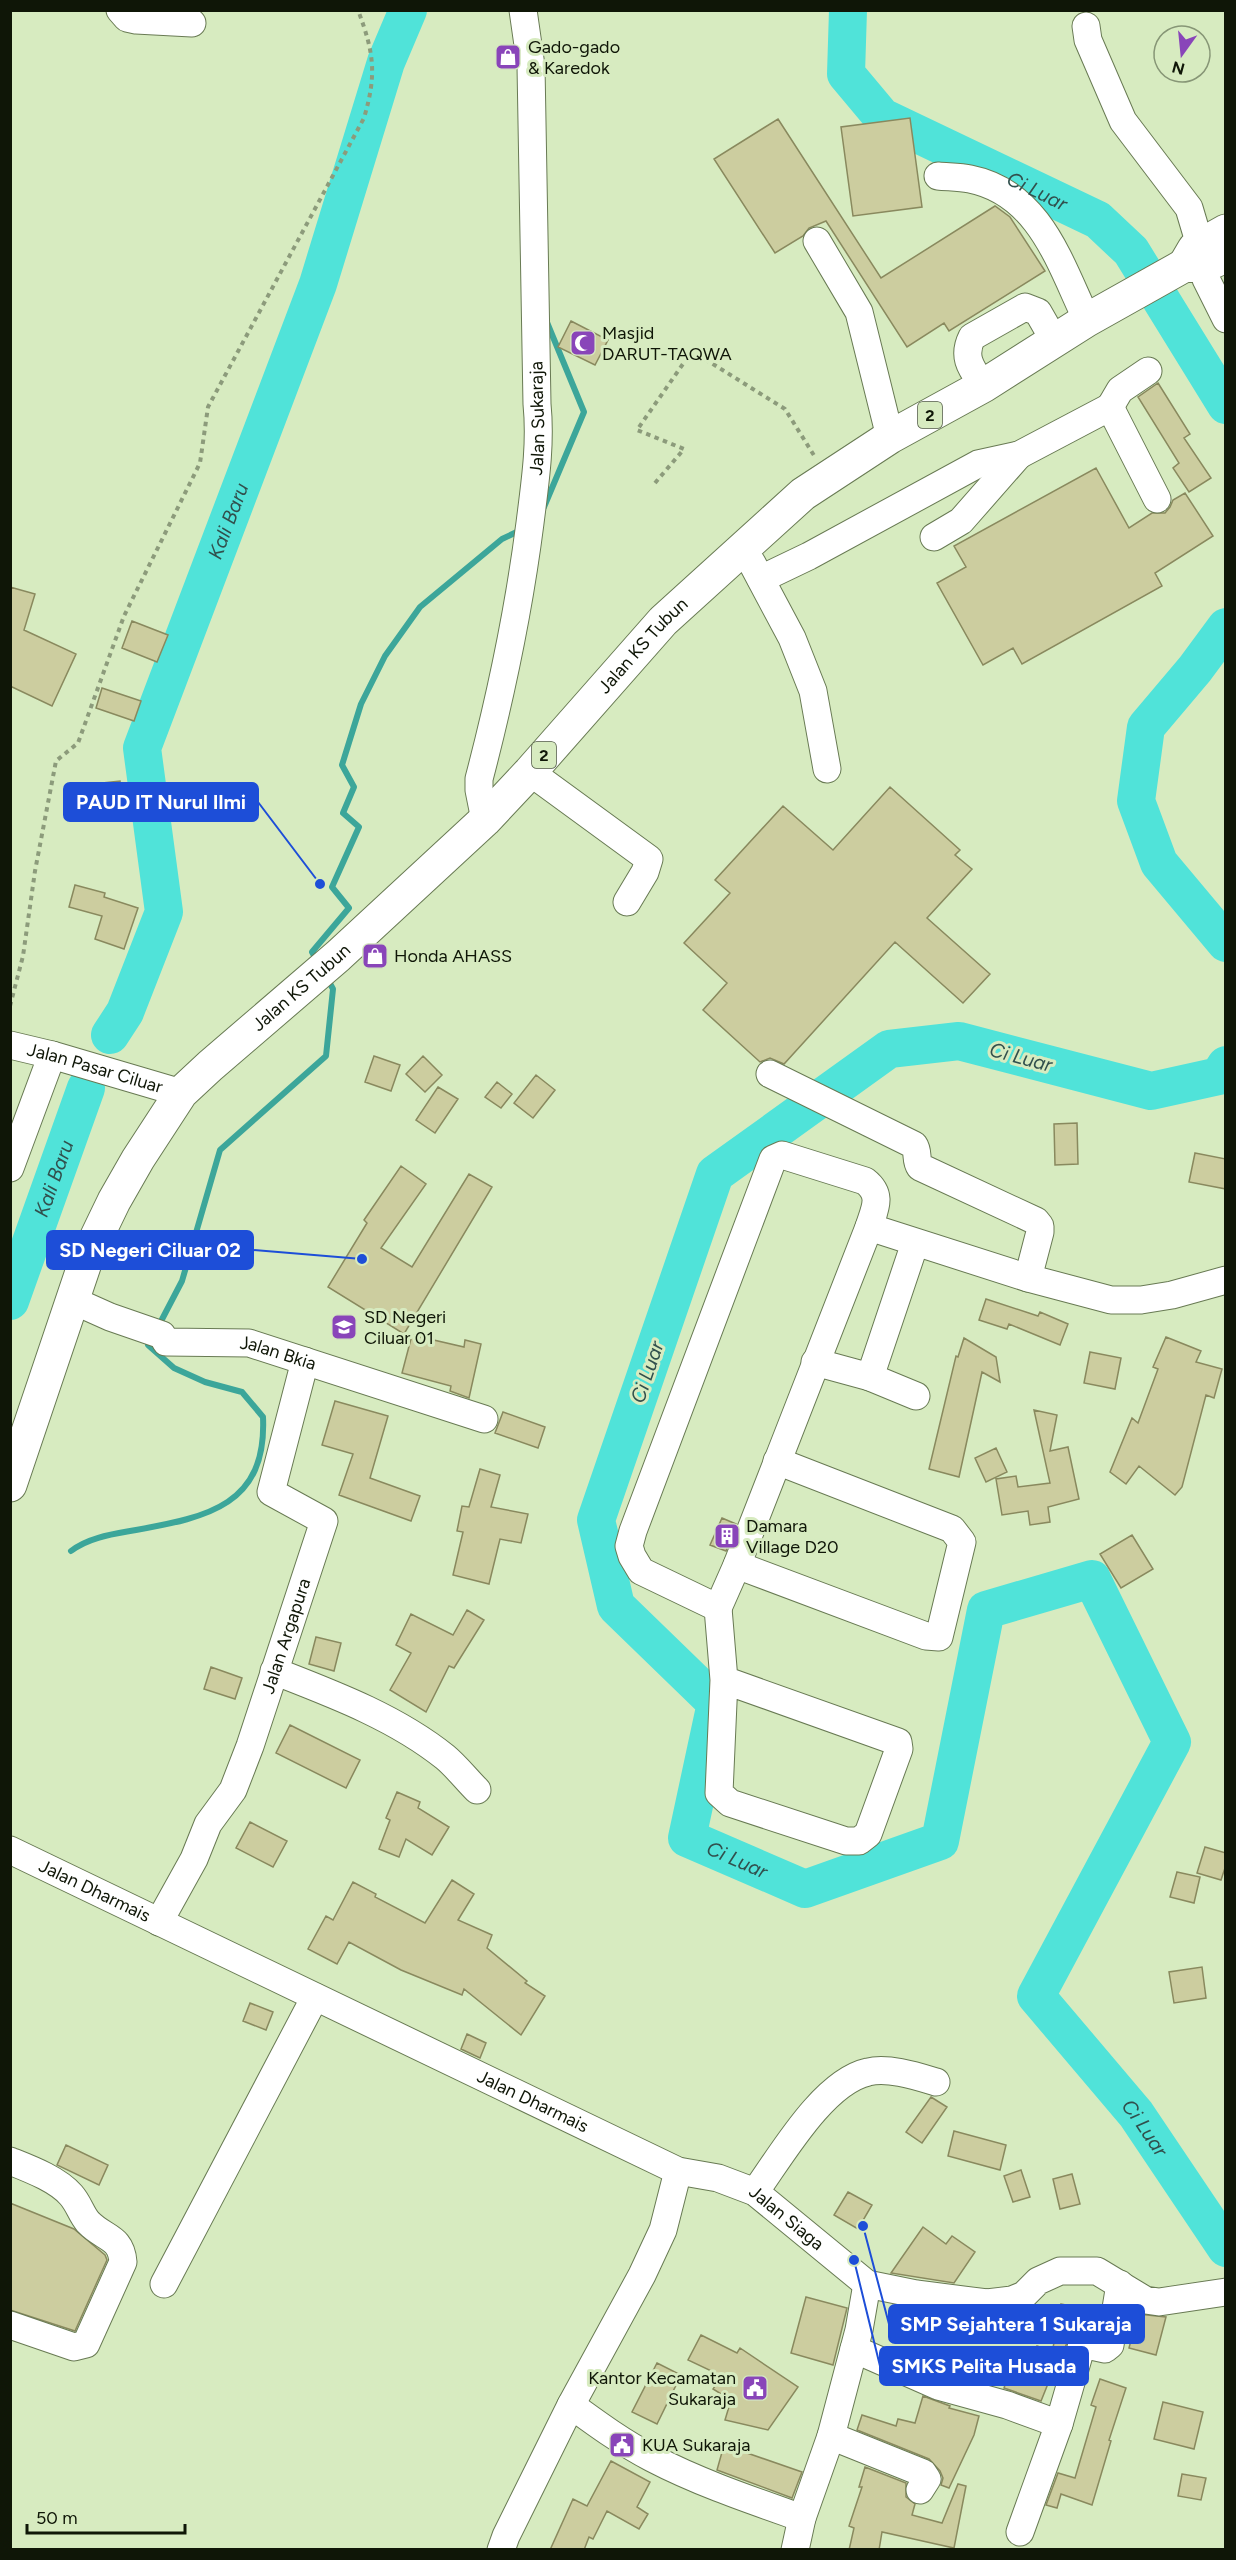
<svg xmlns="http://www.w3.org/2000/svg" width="1236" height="2560" font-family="Figtree,sans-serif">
<rect width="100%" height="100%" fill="#d7ebc0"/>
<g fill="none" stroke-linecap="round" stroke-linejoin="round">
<!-- stream -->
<path stroke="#3ca69a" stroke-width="6" d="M544,507L584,412L546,320
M317,961L312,952L349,908L332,887L359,827L343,813L354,787L342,765L361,704L385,656L420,607L502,539L521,530
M158,1327L182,1281L220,1150L326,1056L333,989L327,978
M71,1551C89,1537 114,1534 136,1530C208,1517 267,1505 263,1417L242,1392L205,1382L174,1368L148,1345L152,1338"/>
<!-- river -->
<g stroke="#50e3d9" stroke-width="38">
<path id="s1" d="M848,10L846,74L882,117L1098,220L1131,251L1226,405"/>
<path d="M1226,627L1195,669L1146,727L1136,801L1159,863L1226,943"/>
<path id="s2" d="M110,1035L125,1012L164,912L142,748L318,284L386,62L408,10"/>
<path id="s3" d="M1226,1065L1219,1076L1151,1091L959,1041L889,1049L715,1174L596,1520L616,1606L716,1703L687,1838L805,1889L940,1841L986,1610L1092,1579L1172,1742L1036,1996L1136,2114L1226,2248"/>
<path id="s4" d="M10,1301L86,1088"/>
</g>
</g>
<!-- building -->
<path fill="#cccd9f" stroke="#89895e" stroke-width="1.5" d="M910,118L922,207L853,216L841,127Z
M778,119L881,278L995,206L1010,217L1045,271L949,331L944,323L907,347L826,221L809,228L803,236L775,253L714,159Z
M571,321L608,340L595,365L558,347Z
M1158,383L1190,434L1184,438L1211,478L1189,492L1173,468L1179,463L1138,397Z
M1096,468L1129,528L1152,513H1165L1170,507L1173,500L1185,493L1213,536L1155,573L1162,586L1022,664L1013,648L983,665L937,583L966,567L954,546Z
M10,587L35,594L24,630L76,654L52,706L10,686Z
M132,621L168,635L157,662L122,648Z
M102,688L141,701L134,721L96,708Z
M120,781L123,806L87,810L84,785Z
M890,787L960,850L955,855L972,869L927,918L990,974L963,1003L895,942L784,1064L770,1058L760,1062L703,1010L727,983L684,943L730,893L715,880L783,806L833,850Z
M75,885L105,893L104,897L138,908L124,949L95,939L102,916L69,907Z
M374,1056L400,1065L391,1091L365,1082Z
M423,1056L442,1075L425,1092L406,1074Z
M536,1075L555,1090L533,1118L514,1103Z
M497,1082L512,1094L501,1108L485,1097Z
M438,1087L458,1099L435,1133L416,1120Z
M1077,1123L1078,1164L1055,1165L1054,1124Z
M1195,1153L1226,1159V1189L1189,1182Z
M401,1166L426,1184L381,1248L412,1267L469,1174L492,1187L404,1334L328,1287L367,1223L364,1220Z
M986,1299L1038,1316L1040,1312L1068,1324L1060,1345L1009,1324L1007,1329L979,1320Z
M412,1335L464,1347L465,1340L481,1344L469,1398L450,1391L451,1386L402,1373Z
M1166,1337L1201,1351L1196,1362L1222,1369L1214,1398L1206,1395L1182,1487L1175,1495L1139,1466L1126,1484L1110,1472L1132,1418L1138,1423L1158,1369L1153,1367Z
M964,1338L996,1357L1000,1382L982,1372L959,1477L929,1469L956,1356L958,1357Z
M1090,1352L1121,1358L1115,1389L1084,1383Z
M335,1401L388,1416L370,1478L420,1496L411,1521L339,1495L353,1454L322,1445Z
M1034,1410L1057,1415L1050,1451L1068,1447L1079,1499L1048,1507L1050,1522L1030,1525L1028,1511L1002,1515L996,1479L1016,1476L1018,1487L1050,1483Z
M503,1412L545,1427L538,1448L495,1433Z
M996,1448L1007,1472L986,1482L975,1458Z
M480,1469L500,1475L491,1507L528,1514L521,1543L500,1539L489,1584L453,1575L463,1532L457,1531L462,1506L469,1507Z
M722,1518L736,1524L726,1551L710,1545Z
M1132,1535L1153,1569L1121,1588L1100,1554Z
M467,1610L484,1620L454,1668L449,1666L426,1712L390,1690L411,1653L396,1645L411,1614L453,1635Z
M316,1637L341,1643L334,1671L309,1664Z
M211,1667L242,1678L235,1699L204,1689Z
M290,1725L360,1760L346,1788L276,1753Z
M397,1792L420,1802L418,1808L449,1827L432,1855L406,1839L399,1857L379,1849L390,1820L386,1818Z
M250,1822L287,1841L273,1867L236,1848Z
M1205,1847L1226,1853V1865L1221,1880L1197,1873Z
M1177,1872L1200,1877L1194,1903L1170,1897Z
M452,1880L474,1894L458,1920L492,1935L487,1948L527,1981L525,1983L545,1996L521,2035L464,1989L462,1995L401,1970L349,1942L337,1964L308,1949L326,1916L333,1920L353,1882L376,1894L375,1897L425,1923Z
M1202,1967L1206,1998L1174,2003L1169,1972Z
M250,2003L273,2012L266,2030L243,2021Z
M467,2034L486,2043L480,2058L461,2049Z
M931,2097L947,2107L922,2143L906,2132Z
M954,2131L1006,2145L1000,2170L948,2156Z
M66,2145L108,2165L99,2185L57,2165Z
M1021,2170L1030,2197L1013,2202L1004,2176Z
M1072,2174L1080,2204L1060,2209L1053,2179Z
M848,2192L872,2205L858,2229L834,2215Z
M10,2203L74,2229L105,2255L107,2260L75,2331L10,2310Z
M923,2227L946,2244L952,2236L975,2252L954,2283L891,2273Z
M806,2297L847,2308L833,2365L791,2353Z
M1061,2304L1086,2309L1081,2331L1069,2338L1064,2350L1053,2348Z
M1138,2314L1166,2317L1156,2355L1129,2348Z
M701,2335L737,2353L740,2348L798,2387L768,2430L725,2420L731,2400L713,2389L722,2376L688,2360Z
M1037,2346L1060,2354L1041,2401L1004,2388L1010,2370L1026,2375Z
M657,2363L681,2375L657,2424L632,2412Z
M1100,2379L1126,2388L1109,2440L1111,2441L1092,2505L1061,2494L1057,2508L1046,2505L1058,2473L1075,2478L1096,2407L1091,2405Z
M923,2396L950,2406L949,2408L979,2416L974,2435L949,2488L941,2485L943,2478L940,2471L929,2459L857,2430L862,2415L896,2426L898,2419L915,2423Z
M1163,2402L1203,2412L1194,2449L1154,2439Z
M724,2445L802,2472L792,2498L717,2470Z
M611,2461L650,2482L637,2507L648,2514L639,2529L607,2511L593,2539L589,2537L584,2550H550L573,2499L587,2506Z
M865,2467L906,2483V2497L915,2504L912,2515L942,2523L958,2484L966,2486L954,2548L882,2532L879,2550H849L854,2528L849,2526L862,2487H859Z
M1182,2474L1206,2478L1201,2500L1178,2496Z"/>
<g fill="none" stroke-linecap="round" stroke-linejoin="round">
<!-- minor casing -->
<g stroke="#687a53" stroke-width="29">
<g id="minor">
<path d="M120,10L127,18L136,20L192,23"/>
<path d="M1086,26L1088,40L1123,121L1189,208L1200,245L1206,279L1226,319"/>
<path d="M938,176C948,177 960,177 970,179C1040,193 1060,264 1087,320"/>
<path d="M817,241L859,312L890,437"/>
<path d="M983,386C971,368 962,357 972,337L1025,307L1038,312L1054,340"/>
<path d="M1110,407L1120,390L1148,371"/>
<path d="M934,537L961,521L1019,455"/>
<path d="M752,563L792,638L813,691L827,769"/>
<path d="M761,579L809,556L978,464L1019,455L1110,407L1157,499"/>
<path d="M530,772L649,859L645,872L627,902"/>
<path id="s5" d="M485,820L479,790V779C501,695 519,609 530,523C535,483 541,444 537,404L531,66L523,10"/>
<path id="s6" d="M10,1045L52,1055L181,1093"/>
<path d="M770,1074L914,1145C919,1152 915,1160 920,1167L1036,1221L1040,1226V1232L1028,1278"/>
<path d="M10,1168L52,1055"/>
<path id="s7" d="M72,1300L110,1317L162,1335L166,1342L249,1343L484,1419"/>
<path d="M815,1362L870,1377L915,1243"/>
<path d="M870,1377L916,1396"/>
<path d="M737,1565L926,1636L939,1637L962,1542L952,1529L777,1461"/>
<path d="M718,1608L737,1565L869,1227"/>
<path d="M274,1671C333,1694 395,1717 445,1757C456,1766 466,1779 477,1790"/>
<path d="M724,1680L898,1742L899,1749L868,1834L859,1841H846L730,1803L719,1793L724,1680L718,1608L641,1571L632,1556L629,1546L633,1531L773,1159L782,1155L865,1181C883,1195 875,1208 869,1227L1028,1278L1111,1300H1141L1172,1295L1226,1280"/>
<path id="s8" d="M10,1850L678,2171L718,2178L755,2192L867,2284L916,2294L987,2303L1012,2300L1024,2295L1038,2281L1060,2271H1097L1145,2300L1159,2302L1226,2292"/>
<path id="s9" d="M159,1922L194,1859L208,1824L233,1790L250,1746L324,1521L271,1492L305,1361"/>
<path d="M10,2161C30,2169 57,2179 71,2195C79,2204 81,2214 88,2222C104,2239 121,2236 123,2262L86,2344L74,2347L10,2325"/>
<path d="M755,2192C781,2156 823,2082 868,2072C888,2067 916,2076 936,2082"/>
<path d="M164,2284L315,1997"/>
<path d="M854,2349L938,2386L1007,2405L1059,2424L1081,2348L1087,2345L1105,2349L1110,2345L1120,2284"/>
<path d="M571,2405C597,2424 623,2443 652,2458C700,2483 751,2500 802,2518L831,2436L859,2330L867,2284"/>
<path d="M831,2436L923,2473L927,2479L920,2490"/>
<path d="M1020,2532L1059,2424"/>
<path d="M501,2550L506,2536L571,2405L642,2275L663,2230L678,2171"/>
<path d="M795,2550L802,2518"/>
</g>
</g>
<!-- highway casing -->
<g stroke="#687a53" stroke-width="35">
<g id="highway">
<path d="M1187,261L1194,249L1226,231"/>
<path id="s10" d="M10,1485L87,1257L114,1201L138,1159L181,1093L210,1066L338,956L485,820L530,772L663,621L803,494L890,437L983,386L1087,320L1185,265L1203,266L1226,256"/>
</g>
</g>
<!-- path -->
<path stroke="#8c9b7b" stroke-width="4" stroke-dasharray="4.5 4.5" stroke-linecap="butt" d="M655,483L684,449L637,430L692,351L785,409L815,457
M10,1006L23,956L35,871L56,761L78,743L124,616L200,463L208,407L364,118C377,74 374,53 358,10"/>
<!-- minor -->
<use href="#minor" stroke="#fff" stroke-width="27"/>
<!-- highway -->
<use href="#highway" stroke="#fff" stroke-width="33"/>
</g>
<!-- icons -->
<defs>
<g id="shop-square" transform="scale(1.35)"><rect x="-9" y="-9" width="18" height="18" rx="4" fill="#8945b9" stroke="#d7ebc0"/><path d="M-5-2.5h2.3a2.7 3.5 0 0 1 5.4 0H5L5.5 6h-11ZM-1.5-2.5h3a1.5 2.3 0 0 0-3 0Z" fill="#fff"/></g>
<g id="mosque-square" transform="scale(1.35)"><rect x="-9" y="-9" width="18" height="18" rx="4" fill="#8945b9" stroke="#d7ebc0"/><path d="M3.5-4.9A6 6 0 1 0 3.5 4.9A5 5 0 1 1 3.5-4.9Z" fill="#fff"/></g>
<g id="school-square" transform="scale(1.35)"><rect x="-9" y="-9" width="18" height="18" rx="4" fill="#8945b9" stroke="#d7ebc0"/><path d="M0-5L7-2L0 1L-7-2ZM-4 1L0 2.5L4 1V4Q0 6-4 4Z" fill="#fff"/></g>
<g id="building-square" transform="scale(1.35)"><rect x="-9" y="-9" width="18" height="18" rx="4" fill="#8945b9" stroke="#d7ebc0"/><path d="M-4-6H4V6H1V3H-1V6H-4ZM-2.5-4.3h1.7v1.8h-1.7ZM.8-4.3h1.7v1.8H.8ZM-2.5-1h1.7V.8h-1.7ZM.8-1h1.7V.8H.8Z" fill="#fff"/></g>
<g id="civic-square" transform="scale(1.35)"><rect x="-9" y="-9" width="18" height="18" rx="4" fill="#8945b9" stroke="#d7ebc0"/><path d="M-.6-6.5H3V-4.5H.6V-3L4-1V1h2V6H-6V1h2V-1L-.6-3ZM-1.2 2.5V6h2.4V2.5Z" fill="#fff"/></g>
</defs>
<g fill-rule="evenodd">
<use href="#shop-square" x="508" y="57"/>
<use href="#mosque-square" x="583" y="343"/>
<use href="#shop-square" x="375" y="956"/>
<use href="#school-square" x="344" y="1327"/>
<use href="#building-square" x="727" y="1536"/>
<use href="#civic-square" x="755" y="2388"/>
<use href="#civic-square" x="622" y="2445"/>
</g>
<g text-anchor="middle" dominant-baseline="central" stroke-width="6" stroke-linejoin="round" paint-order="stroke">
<!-- shield labels -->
<g fill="#d7ebc0" stroke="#4b563e" stroke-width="1.5">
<rect x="918" y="402" width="24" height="26" rx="4.5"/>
<rect x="532" y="742" width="24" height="26" rx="4.5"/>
</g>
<g font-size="16" font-weight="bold" fill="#0f1607">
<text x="930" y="415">2</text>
<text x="544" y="755">2</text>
</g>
<!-- poi labels -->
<g font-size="18" fill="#0f1607" stroke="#d7ebc0" text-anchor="start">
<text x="528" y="47">Gado-gado<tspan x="528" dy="21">&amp; Karedok</tspan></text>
<text x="602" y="333">Masjid<tspan x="602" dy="21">DARUT-TAQWA</tspan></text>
<text x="394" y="956">Honda AHASS</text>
<text x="364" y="1317">SD Negeri<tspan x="364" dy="21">Ciluar 01</tspan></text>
<text x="746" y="1526">Damara<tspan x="746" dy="21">Village D20</tspan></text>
<text x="736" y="2378" text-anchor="end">Kantor Kecamatan<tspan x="736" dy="21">Sukaraja</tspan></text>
<text x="642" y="2445">KUA Sukaraja</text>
</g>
<!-- street labels -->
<g font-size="18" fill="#0f1607" stroke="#d7ebc0">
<text stroke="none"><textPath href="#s5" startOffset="408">Jalan Sukaraja</textPath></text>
<text stroke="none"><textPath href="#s10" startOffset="1074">Jalan KS Tubun</textPath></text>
<text stroke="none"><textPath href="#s10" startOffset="590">Jalan KS Tubun</textPath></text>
<text stroke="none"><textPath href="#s6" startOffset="88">Jalan Pasar Ciluar</textPath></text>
<text stroke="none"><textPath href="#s7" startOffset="218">Jalan Bkia</textPath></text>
<text stroke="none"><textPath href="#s9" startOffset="315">Jalan Argapura</textPath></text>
<text stroke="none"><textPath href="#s8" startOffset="94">Jalan Dharmais</textPath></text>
<text stroke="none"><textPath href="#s8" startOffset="580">Jalan Dharmais</textPath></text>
<text stroke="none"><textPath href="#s8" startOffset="862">Jalan Siaga</textPath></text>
</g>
<!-- water labels -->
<g font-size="20" font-style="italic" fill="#31504d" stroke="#d7ebc0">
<text stroke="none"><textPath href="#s1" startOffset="292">Ci Luar</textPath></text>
<text stroke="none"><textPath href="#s2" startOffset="543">Kali Baru</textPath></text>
<text transform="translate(1021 1057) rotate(15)">Ci Luar</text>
<text stroke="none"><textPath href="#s4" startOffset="130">Kali Baru</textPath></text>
<text transform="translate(647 1372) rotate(-71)">Ci Luar</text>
<text stroke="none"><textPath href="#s3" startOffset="1352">Ci Luar</textPath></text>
<text stroke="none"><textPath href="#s3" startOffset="2556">Ci Luar</textPath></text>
</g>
</g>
<!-- callouts -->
<path fill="none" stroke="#1d4ed8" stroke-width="2" d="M320 884L258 802M362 1259L253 1250M863 2226L889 2324M854 2260L880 2366"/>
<g fill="#1d4ed8" stroke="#d7ebc0" stroke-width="2">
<circle cx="320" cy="884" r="6"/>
<circle cx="362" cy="1259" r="6"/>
<circle cx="863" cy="2226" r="6"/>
<circle cx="854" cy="2260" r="6"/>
</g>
<g fill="#1d4ed8" stroke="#1d4ed8" stroke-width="2">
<rect x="64" y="783" width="194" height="38" rx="6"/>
<rect x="47" y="1231" width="206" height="38" rx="6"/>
<rect x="889" y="2305" width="255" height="38" rx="6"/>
<rect x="880" y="2347" width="208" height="38" rx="6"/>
</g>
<g font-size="20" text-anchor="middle" font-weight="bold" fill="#fff">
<text x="161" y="809">PAUD IT Nurul Ilmi</text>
<text x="150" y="1257">SD Negeri Ciluar 02</text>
<text x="1016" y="2331">SMP Sejahtera 1 Sukaraja</text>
<text x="984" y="2373">SMKS Pelita Husada</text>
</g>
<!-- border -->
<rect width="1236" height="2560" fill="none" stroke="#0f1607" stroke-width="24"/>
<!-- north arrow -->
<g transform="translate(1182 54) rotate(195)"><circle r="28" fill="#d7ebc0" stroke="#879676" stroke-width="1.5"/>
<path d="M0-4.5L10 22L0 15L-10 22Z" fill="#8945b9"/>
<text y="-9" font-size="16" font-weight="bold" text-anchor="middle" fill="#0f1607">N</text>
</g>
<!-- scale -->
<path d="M27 2524v9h158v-9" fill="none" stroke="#0f1607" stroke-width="3"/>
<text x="36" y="2524" font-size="18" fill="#0f1607" stroke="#d7ebc0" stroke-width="4.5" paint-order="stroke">50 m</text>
</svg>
